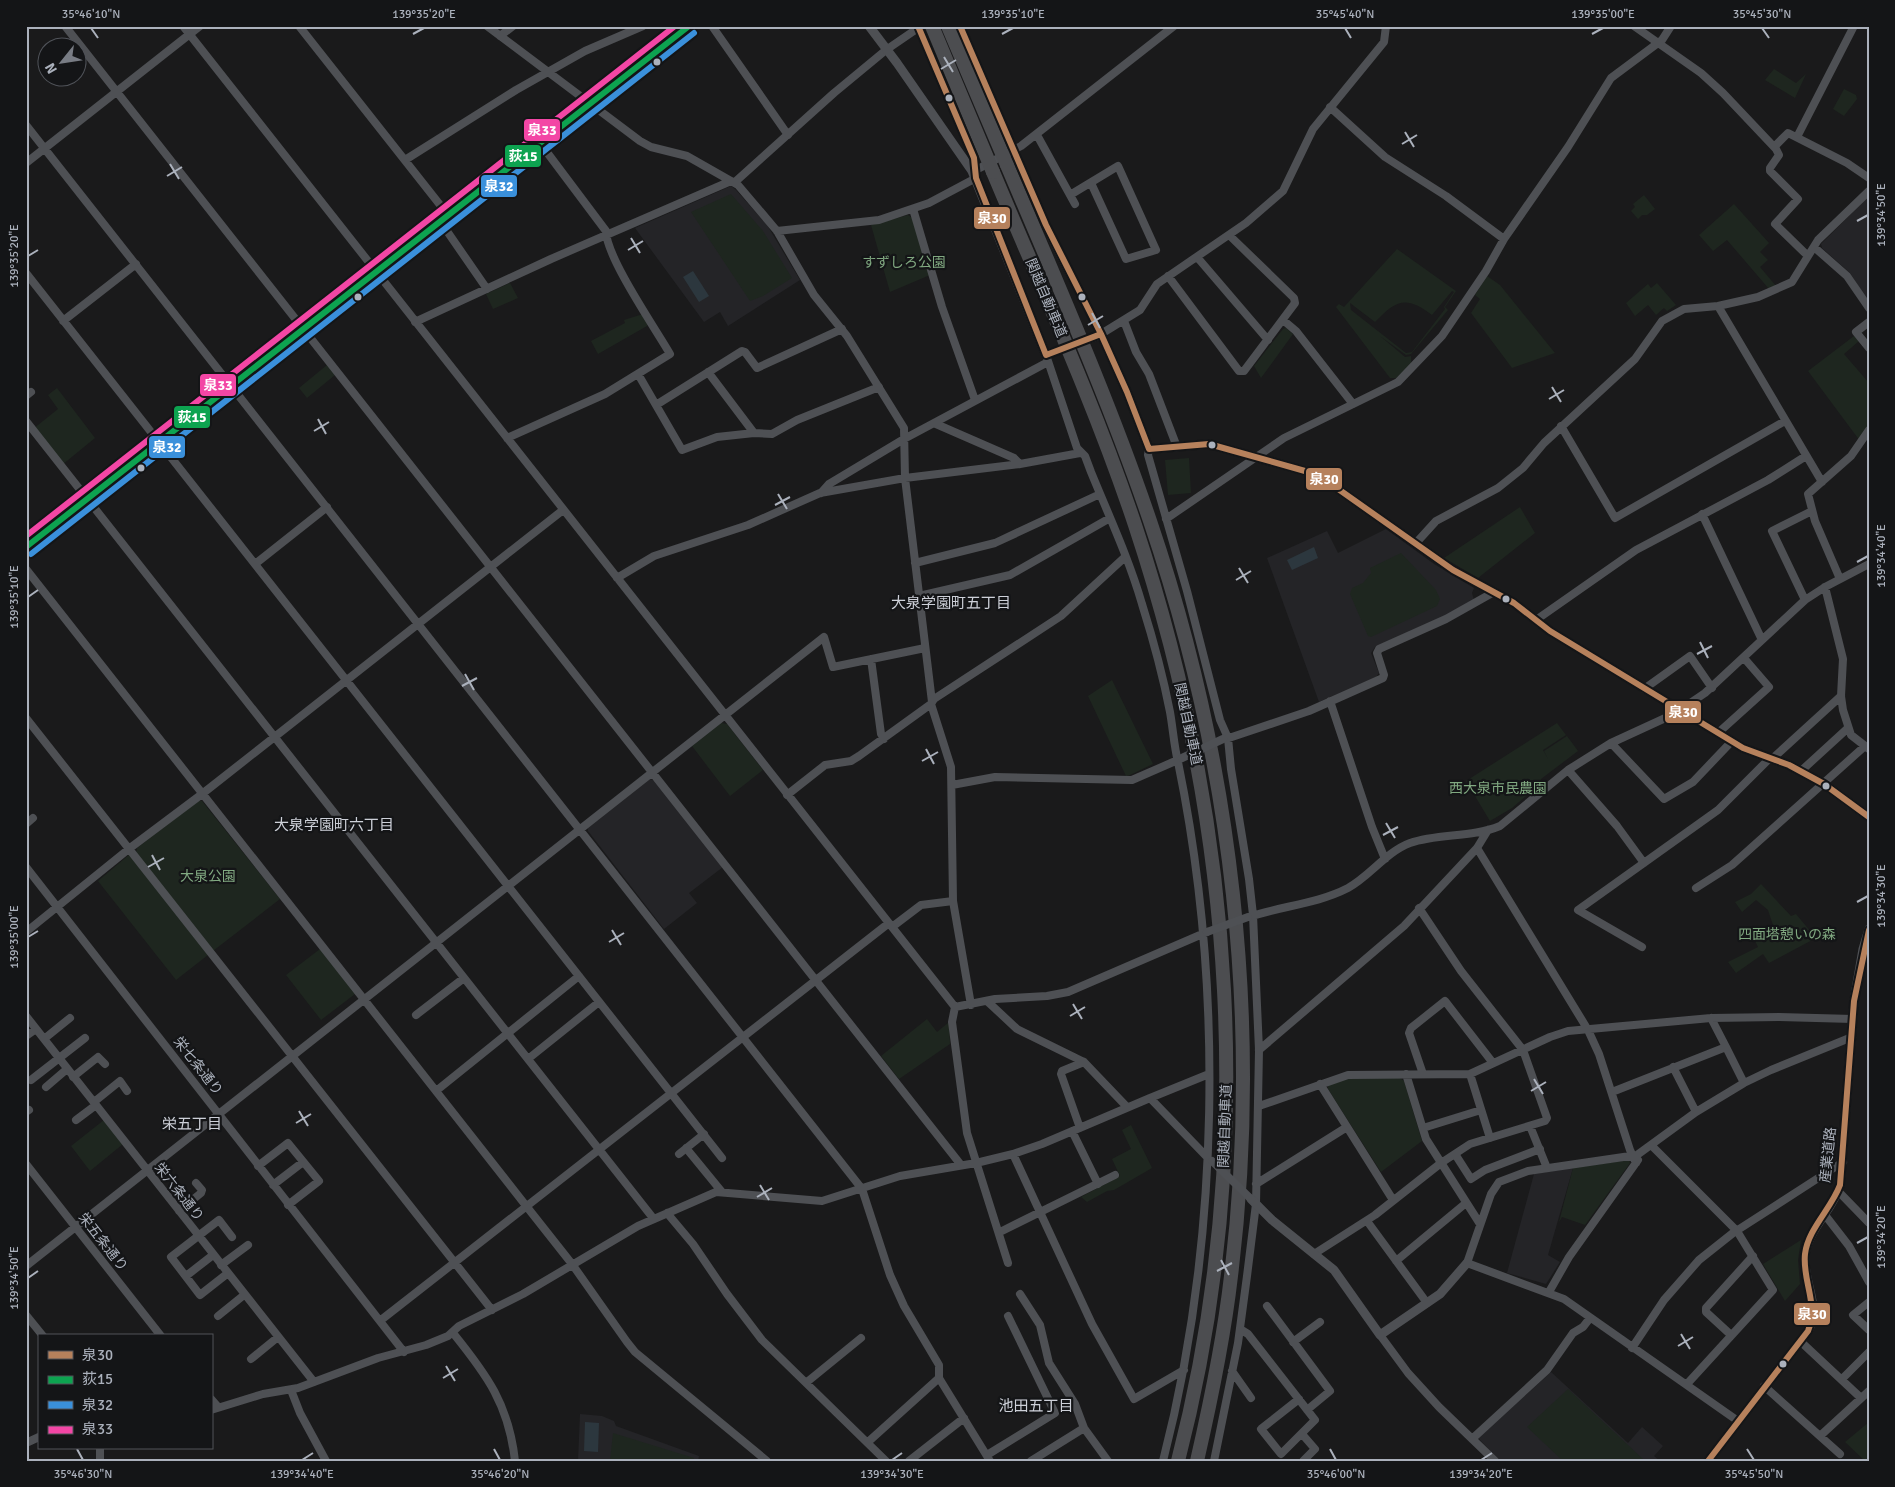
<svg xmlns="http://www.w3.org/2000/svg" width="1895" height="1487" font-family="Signika,'Noto Sans JP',sans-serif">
<rect width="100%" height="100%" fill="#1a1a1b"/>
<!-- built -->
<path fill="#242427" d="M731,186L736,190L767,225L800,280L728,326L720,312L704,322L635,228Z
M1869,196V303L1850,273L1822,248L1821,244Z
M1386,529L1434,564L1474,588L1472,593L1474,600L1445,616L1375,647L1371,653L1379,673L1376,677L1319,702L1267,558L1327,531L1338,553Z
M650,779L655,781L723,867L689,893L697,903L664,929L588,831V828Z
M1573,1168L1548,1255L1560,1262L1546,1284L1507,1273L1534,1174Z
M1551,1372L1628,1443L1642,1427L1663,1446L1654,1456L1660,1461H1500L1478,1438Z
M580,1414L602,1416L614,1421L616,1426L699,1456L698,1461H578Z"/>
<!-- green -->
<path fill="#1e261f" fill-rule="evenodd" d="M1774,69L1796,83L1806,74L1795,98L1765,80Z
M1844,89L1856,95L1857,99L1844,116L1833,109Z
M731,194L763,231L792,278L763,296L750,301L691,212Z
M1644,195L1655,209L1647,215H1642L1638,219L1631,211L1635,207L1633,204Z
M1734,204L1769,243L1760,252L1768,260L1760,267L1776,286L1769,289L1727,240L1713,251L1699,235Z
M908,215L912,218L930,275L890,292L871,225Z
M1397,249L1456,291L1445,307L1448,310L1411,354L1406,355L1380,336L1405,357L1411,356V364L1396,378H1390L1336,307L1339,304L1344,307ZM1452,291L1454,292L1444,307L1445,309L1412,352L1406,353L1351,310L1350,303L1375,322C1396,300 1406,295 1432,315Z
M1487,276L1500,285L1555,353L1512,368L1471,313L1480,299L1475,295Z
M510,283L518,298L493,309L486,294Z
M1657,283L1676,305L1667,311L1664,308L1656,315L1648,305L1635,316L1626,303L1648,284L1651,288Z
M643,314L648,323L647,326L598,354L591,341L625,323L624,320Z
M1286,328L1293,334L1261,378L1254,366L1283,329Z
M1854,336L1859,341L1844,354L1869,383V428L1860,441L1808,371Z
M327,365L335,375L307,398L299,388Z
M57,388L95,438L62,465L33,429L58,409L48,395Z
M1189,458L1191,493L1168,495L1165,460Z
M1520,507L1535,533L1478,578L1444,558Z
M1401,553L1436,590L1440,599L1437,606L1371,637L1368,636L1350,594L1352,588L1363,583L1371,573L1370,568Z
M1112,680L1153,764L1130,775L1126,776L1088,696Z
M721,723L727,724L763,770L730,796L692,746Z
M1557,723L1566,735L1543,750L1548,759L1544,751L1567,736L1578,751L1541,779V783L1512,808L1490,821L1466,781Z
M198,801H202L280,899L213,951L136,854L137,848Z
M130,854L208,955L176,980L98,881Z
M1761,884L1791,916L1796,914L1816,938L1769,963L1763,954L1736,973L1728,962L1758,947L1754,939L1773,925L1768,910L1756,900L1742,912L1735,902L1751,894Z
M320,949L355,994L321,1020L286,975Z
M927,1019L937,1032L949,1022L950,1044L899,1079L881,1056Z
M1349,1078H1400L1404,1081L1422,1141L1381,1172L1328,1089V1085Z
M104,1120L123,1144L90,1171L71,1146Z
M1131,1125L1152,1168L1114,1190L1107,1191L1087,1202L1081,1197L1120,1176L1112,1159L1131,1149L1122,1130Z
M1629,1160L1630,1163L1585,1225L1562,1217L1559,1222L1573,1168Z
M1801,1240L1798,1260L1800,1284L1785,1301L1763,1264Z
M1568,1389L1643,1459L1641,1461H1563L1527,1427Z
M1869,1422V1461H1865L1845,1442Z
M613,1433L694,1458L693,1461H610Z"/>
<!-- water -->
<path fill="#2c373e" d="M693,271L709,296L699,302L683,277Z
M1314,547L1318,558L1292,570L1287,560Z
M585,1422L599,1423L598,1452L584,1451Z"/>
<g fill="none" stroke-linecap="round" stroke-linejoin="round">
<!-- tertiary-tunnel -->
<path stroke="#37383b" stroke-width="9" stroke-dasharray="9 4.5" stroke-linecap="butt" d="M1051,353L1097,336"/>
<!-- minor -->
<path stroke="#4e5054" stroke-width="8" d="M65,26L961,1165
M183,26L955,1007
M299,26L448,215
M487,26L640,141L651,147L687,156L738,185L777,231L814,295L847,336L904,428L905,478L932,702
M712,26L788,135
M960,26L1052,239L1101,334L1140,310L1157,284L1246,223L1283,191L1313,129L1384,42L1386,26
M1634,26L1701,73L1723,93L1776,149L1779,155L1770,168V171L1798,199L1775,224L1808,256
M500,36L513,26
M1330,107L1385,157L1446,196L1504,239
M26,125L862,1189L890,1275L904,1306L939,1365V1378L990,1461
M1037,135L1075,204
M1797,137L1854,26
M1774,147L1788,133L1847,163L1869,178
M405,160L516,90L585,51L643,26
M26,163L200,26
M976,170L1021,146L1174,26
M735,182L834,93L886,50L921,26
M1070,195L1118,166L1156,250L1126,259L1091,183
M913,209L942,307L975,400
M440,221L487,289
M777,231L879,220L929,203L976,178L974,158L918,26
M1814,247L1847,276L1869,308
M1197,257L1268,340
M26,273L722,1158
M1168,276L1239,371H1244L1295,303L1294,298L1229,235
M1718,306L1822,482
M1283,320L1296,331L1353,404
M63,321L136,264
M1124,321L1136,352L1149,374L1177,447
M415,322L551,259L731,181
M1869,322L1856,332L1869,348
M1046,355L1077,448L1085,456L1091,472C1109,516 1129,559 1142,604C1153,639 1163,676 1170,712C1173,729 1174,746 1178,762C1224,986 1220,1240 1163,1461
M708,372L754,433
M638,374L682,450L717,437L754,433L772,434L797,420L879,387
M26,396L31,392
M656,405L742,351L745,352L757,368L842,329
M26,421L653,1218
M936,424L1014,458L1020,464
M1561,426L1615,518L1785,421
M507,438L605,394L670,354C655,328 606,257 606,231L540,143
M1149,449L1148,455L1187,591L1220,720L1228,738L1231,769L1249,879L1253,915L1259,1050L1256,1204L1247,1276L1238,1343L1214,1461
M821,493L829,484L904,439L1048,362
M1702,514L1762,640
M1166,519L1284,438L1398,382L1442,336L1486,271L1504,239L1568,147L1611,78L1662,40L1671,26
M1416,543L1436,521L1498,488L1523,468L1544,443L1635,359L1662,321L1684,309L1718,306L1758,297L1792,282L1818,240L1869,191
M915,563L995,543L1100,494
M255,564L327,507
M26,569L527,1207L572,1264L627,1342L635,1352L767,1461
M617,578L654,556L748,525L820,493L905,478L1020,464L1080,453
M1840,579L1815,521L1808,494L1851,456L1869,430
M1825,587L1843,659L1841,696L1843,710L1851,735L1869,749
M919,596L1010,575L1110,518
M1805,600L1772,531L1812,511
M1536,620L1636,550L1768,480L1806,456
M871,659L881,734L884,739
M1644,689L1690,656L1712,688
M1330,701L1372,827L1385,859
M931,704L951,767L953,901L971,1005
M26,718L492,1310
M1718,733L1769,687L1744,658
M1226,739L1309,711L1383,678L1384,675L1377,653L1379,649L1446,619L1494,592
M1611,743L1664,799L1693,782L1732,741
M1772,759L1841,696
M1568,770L1617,826L1644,863
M1801,771L1848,728
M952,785L995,777L1132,780L1180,759
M787,795L825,765L851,761L859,756L931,704L934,699L1061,616L1125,557
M26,824L33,818
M1477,848L1588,1030L1599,1054L1630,1150L1636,1163
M26,867L404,1352
M1696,888L1732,865L1865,746
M1249,917C1281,906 1317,904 1348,888C1370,876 1386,852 1410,843C1439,833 1471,838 1500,826L1568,770L1611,743L1674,714L1705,693L1805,600L1825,587L1869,564
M892,927L921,905L953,901
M26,932L130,848L202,794L563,510
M1642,947L1578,910L1718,810L1770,758
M987,1001L1017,1029L1084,1062L1127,1107
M955,1007L995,999L1047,996L1068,992L1207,932
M955,1007L952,1022L967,1133L1008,1263
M416,1015L464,978
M26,1016L314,1382
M1711,1018L1726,1047
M26,1036L36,1029
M44,1039L70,1018
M1259,1050L1404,926L1477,848L1488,830
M528,1059L599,1002
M1673,1067L1696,1112
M1406,1074L1426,1139L1480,1224
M1423,1074L1409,1033L1411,1028L1445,1001L1493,1063
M1470,1074L1490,1138
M73,1077L98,1057L105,1064
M31,1080L85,1038
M1320,1084L1393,1200
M46,1087L67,1069
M436,1091L579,976
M1612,1092L1726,1047L1744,1083
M1150,1098L1209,1074
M94,1102L120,1081L127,1091
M1259,1106L1348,1075L1470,1074L1550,1037L1568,1031L1711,1018L1779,1017L1853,1019
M26,1112L29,1110
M76,1120L96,1105
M1530,1126L1547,1168
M1080,1128L1061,1074L1062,1071L1084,1062
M1423,1128L1481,1110
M1072,1131L1098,1184
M1651,1145L1737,1231L1773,1290L1687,1384
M686,1148L722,1192
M679,1154L704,1134
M1013,1154L1092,1324L1134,1399L1184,1370
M1455,1154L1471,1179L1485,1170L1540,1149
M26,1164L161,1336
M258,1166L288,1143L319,1181L288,1205
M1256,1184L1347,1127
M273,1185L303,1162
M1838,1191L1869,1223
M179,1211L201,1193L202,1190L196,1183
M667,1213L693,1244L727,1294L762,1340L886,1461
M1825,1215L1849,1246L1869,1282
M1367,1221L1427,1303
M1000,1232L1115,1175
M1314,1254L1375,1215L1441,1163L1470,1144L1545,1121L1547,1118L1523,1050L1461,971L1419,908
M1396,1261L1466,1203
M221,1265L248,1245
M26,1266L824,637L833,667L925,648
M228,1273L200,1295L171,1257L219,1220L232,1237
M186,1276L213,1255
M1549,1292L1569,1257L1638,1160
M1020,1294L1040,1325L1049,1363L1075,1404L1084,1428L1108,1461
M1869,1302L1853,1315L1869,1330
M1267,1306L1330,1391L1307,1410
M26,1315L43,1336
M218,1316L244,1295
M381,1320L889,923
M1240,1329L1248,1334L1315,1420L1281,1454L1261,1429L1299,1399
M453,1333C487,1375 509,1405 515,1461
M1380,1335L1408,1373L1439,1407L1495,1461
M1731,1335L1706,1312V1308L1753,1256
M1800,1341L1861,1398
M1293,1342L1320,1322
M1632,1348L1664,1300L1699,1260L1733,1233L1843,1162
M251,1359L278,1337
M1232,1371L1251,1398
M1842,1379L1869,1352
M807,1382L861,1338
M1764,1386L1840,1454
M291,1390L300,1413L326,1461
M211,1399L218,1407
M211,1410L263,1394L298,1388L378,1358L426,1345L448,1336L459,1326L523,1294L638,1226L716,1192L822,1201L900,1176L976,1163L1013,1154L1042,1144L1150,1098L1207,1157
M1738,1421L1564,1299L1467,1263L1491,1194L1499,1182L1528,1171L1637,1155L1696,1112L1744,1083L1771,1070L1852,1037
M1302,1434L1315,1449L1303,1461
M1820,1436L1869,1391
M1472,1439L1547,1370L1573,1333L1583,1327L1590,1318
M868,1442L939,1378
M26,1443L39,1437
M987,1455L1055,1413L1008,1316
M100,1461V1448
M909,1461L964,1418
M1031,1461L1084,1428"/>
<!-- tertiary -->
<path stroke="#4e5054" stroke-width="9" d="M869,26L897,63L972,171L1046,355L1051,353
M1097,336L1101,334L1127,392L1149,449L1209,444L1305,471L1324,479L1453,570L1514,603L1550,631L1743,748L1789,765L1824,784L1869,817
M26,547L689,26
M1251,1199L1272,1220L1334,1270L1380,1335L1440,1294L1467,1263
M1708,1461L1808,1331C1822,1306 1802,1281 1805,1254C1809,1228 1833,1210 1840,1185L1854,1001L1863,949L1869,929"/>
<!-- motorway -->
<path stroke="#4c4d50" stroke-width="14" d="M1007,165C1057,283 1109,400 1150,521C1232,762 1262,1023 1231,1276C1224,1338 1211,1400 1197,1461
M993,172C1042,289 1095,405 1135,525C1235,827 1258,1152 1178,1461"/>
<!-- minor-bridge -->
<path stroke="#4e5054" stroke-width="8" d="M1182,758L1223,739
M1207,932L1248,917
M1212,1161L1251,1199"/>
<!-- motorway-bridge -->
<path stroke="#4c4d50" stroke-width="14" d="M932,26L993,172
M948,26L1007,165"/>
<!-- bus-1 casing -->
<g stroke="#141517" stroke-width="10">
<path id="bus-1" d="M918,26L974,158L976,178L1046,355L1101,334
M960,26L1046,225L1101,334L1127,392L1149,449L1209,444L1305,471L1324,479L1453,570L1514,603L1550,631L1743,748L1789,765L1824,784L1869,817
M1708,1461L1808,1331C1819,1304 1802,1281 1805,1254C1808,1229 1831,1209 1840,1185L1854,1001L1869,930"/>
</g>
<!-- bus-2 casing -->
<g stroke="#141517" stroke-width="10">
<path id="bus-2" d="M26,547L689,26"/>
</g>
<!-- bus-3 casing -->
<g stroke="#141517" stroke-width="10">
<path id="bus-3" d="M31,554L694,33"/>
</g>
<!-- bus-4 casing -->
<g stroke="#141517" stroke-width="10">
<path id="bus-4" d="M26,536L675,26"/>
</g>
<!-- bus-1 -->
<use href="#bus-1" stroke="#b6815c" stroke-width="6"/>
<!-- bus-2 -->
<use href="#bus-2" stroke="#0da350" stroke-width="6"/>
<!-- bus-3 -->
<use href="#bus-3" stroke="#3a90db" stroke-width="6"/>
<!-- bus-4 -->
<use href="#bus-4" stroke="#f346a5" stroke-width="6"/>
</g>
<!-- ticks -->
<path fill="none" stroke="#abb1bc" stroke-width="2" d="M91,28L98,38M1345,28L1351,38M1762,28L1769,38M413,34L424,28M1002,34L1013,28M1592,34L1603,28M944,57L953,72M941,69L956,60M1405,132L1414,147M1402,144L1417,135M170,164L179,179M167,176L182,167M1857,221L1868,215M631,238L640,253M628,250L643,241M28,256L38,250M1092,313L1100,328M1088,325L1103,316M1552,387L1561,402M1549,399L1564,390M318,419L326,434M314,431L329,422M778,494L787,509M775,505L790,497M1857,562L1868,556M1239,568L1248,583M1236,580L1251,571M28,597L38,590M1700,642L1708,658M1697,654L1712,646M465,674L474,690M462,686L477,678M926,749L934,764M922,761L938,752M1386,823L1395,838M1383,835L1398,827M152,855L160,870M148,867L164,858M1857,902L1868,896M612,930L621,945M28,937L38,931M609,942L624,933M1073,1004L1082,1019M1070,1016L1085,1007M1534,1079L1543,1094M1531,1091L1546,1082M299,1111L308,1126M296,1123L311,1114M760,1185L769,1200M757,1197L772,1188M1857,1243L1868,1237M1221,1260L1229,1275M1217,1271L1232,1263M28,1278L38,1271M1681,1334L1690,1349M1678,1346L1693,1337M446,1366L455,1381M443,1378L458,1369M77,1449L83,1460M494,1449L500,1460M1330,1449L1336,1460M1747,1449L1754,1460M302,1460L313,1453M892,1460L902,1453M1481,1460L1492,1453"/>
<!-- markers -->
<g fill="#abb1bc" stroke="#141517" stroke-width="2">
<circle cx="657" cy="62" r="4.5"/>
<circle cx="949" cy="98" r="4.5"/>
<circle cx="358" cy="297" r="4.5"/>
<circle cx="1082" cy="297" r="4.5"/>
<circle cx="1212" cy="445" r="4.5"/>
<circle cx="141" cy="468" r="4.5"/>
<circle cx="1506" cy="599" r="4.5"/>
<circle cx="1826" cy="786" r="4.5"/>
<circle cx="1783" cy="1364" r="4.5"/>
</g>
<g text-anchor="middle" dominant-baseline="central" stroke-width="4.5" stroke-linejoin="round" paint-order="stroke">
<!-- park labels -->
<g font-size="14" fill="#81a981" stroke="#141517">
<text x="904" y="262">すずしろ公園</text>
<text x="1498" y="788">西大泉市民農園</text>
<text x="208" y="876">大泉公園</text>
<text x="1787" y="934">四面塔憩いの森</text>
</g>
<!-- street labels -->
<g font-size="14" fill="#abb1bc" stroke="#141517">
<text transform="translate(1046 298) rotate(67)">関越自動車道</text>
<text transform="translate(1188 724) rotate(78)">関越自動車道</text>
<text transform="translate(198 1066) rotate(52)">栄七条通り</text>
<text transform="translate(1225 1126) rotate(-88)">関越自動車道</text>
<text transform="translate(1828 1155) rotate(-84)">産業道路</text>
<text transform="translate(179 1192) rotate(52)">栄六条通り</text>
<text transform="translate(103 1242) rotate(52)">栄五条通り</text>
</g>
<!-- neighbourhood labels -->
<g font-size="15" fill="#cdd0d8" stroke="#141517">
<text x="951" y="603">大泉学園町五丁目</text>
<text x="334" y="825">大泉学園町六丁目</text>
<text x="192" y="1124">栄五丁目</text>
<text x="1036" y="1406">池田五丁目</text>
</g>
</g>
<g stroke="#141517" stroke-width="2">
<rect x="523" y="118" width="38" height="24" rx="5" fill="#f346a5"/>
<rect x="504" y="144" width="38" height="24" rx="5" fill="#0da350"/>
<rect x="480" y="174" width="38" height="24" rx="5" fill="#3a90db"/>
<rect x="973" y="206" width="38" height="24" rx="5" fill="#b6815c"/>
<rect x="199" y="373" width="38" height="24" rx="5" fill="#f346a5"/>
<rect x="173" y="405" width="38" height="24" rx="5" fill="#0da350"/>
<rect x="148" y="435" width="38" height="24" rx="5" fill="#3a90db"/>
<rect x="1305" y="467" width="38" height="24" rx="5" fill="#b6815c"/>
<rect x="1664" y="700" width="38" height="24" rx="5" fill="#b6815c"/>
<rect x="1793" y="1302" width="38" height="24" rx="5" fill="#b6815c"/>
</g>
<g font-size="14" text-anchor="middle" font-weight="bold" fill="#fff">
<text x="542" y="135">泉33</text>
<text x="523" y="161">荻15</text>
<text x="499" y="191">泉32</text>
<text x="992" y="223">泉30</text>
<text x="218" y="390">泉33</text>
<text x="192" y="422">荻15</text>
<text x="167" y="452">泉32</text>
<text x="1324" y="484">泉30</text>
<text x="1683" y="717">泉30</text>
<text x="1812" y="1319">泉30</text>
</g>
<!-- border -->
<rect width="1895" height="1487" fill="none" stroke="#141517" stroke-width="55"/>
<!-- legend -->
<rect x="38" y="1334" width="175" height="115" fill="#141517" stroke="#505359"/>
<rect x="48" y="1351" width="25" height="8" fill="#b6815c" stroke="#505359"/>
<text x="82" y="1360" font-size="15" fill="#abb1bc">泉30</text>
<rect x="48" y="1376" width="25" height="8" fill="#0da350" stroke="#505359"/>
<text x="82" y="1384" font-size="15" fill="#abb1bc">荻15</text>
<rect x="48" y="1401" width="25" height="8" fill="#3a90db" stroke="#505359"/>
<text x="82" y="1410" font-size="15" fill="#abb1bc">泉32</text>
<rect x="48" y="1426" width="25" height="8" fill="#f346a5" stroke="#505359"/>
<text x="82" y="1434" font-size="15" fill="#abb1bc">泉33</text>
<!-- north arrow -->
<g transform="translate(62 62) rotate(240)"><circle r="24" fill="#141517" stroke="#505359"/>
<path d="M0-4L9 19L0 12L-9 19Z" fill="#787c84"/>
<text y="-8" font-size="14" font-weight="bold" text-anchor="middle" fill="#abb1bc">N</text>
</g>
<rect x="28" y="28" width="1840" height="1432" fill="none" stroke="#abb1bc" stroke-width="2"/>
<g font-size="12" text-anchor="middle" fill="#abb1bc">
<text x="91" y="18">35°46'10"N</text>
<text x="424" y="18">139°35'20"E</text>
<text x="1013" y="18">139°35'10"E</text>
<text x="1345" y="18">35°45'40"N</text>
<text x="1603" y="18">139°35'00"E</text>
<text x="1762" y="18">35°45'30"N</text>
<text transform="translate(1881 215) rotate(-90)" y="4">139°34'50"E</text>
<text transform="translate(14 256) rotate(-90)" y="4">139°35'20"E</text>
<text transform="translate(1881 556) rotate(-90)" y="4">139°34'40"E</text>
<text transform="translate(14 597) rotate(-90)" y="4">139°35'10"E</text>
<text transform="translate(1881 896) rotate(-90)" y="4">139°34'30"E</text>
<text transform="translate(14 937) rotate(-90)" y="4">139°35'00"E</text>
<text transform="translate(1881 1237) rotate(-90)" y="4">139°34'20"E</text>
<text transform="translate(14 1278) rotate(-90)" y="4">139°34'50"E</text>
<text x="83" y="1478">35°46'30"N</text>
<text x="302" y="1478">139°34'40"E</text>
<text x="500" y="1478">35°46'20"N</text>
<text x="892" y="1478">139°34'30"E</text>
<text x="1336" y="1478">35°46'00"N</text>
<text x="1481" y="1478">139°34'20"E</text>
<text x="1754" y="1478">35°45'50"N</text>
</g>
</svg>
